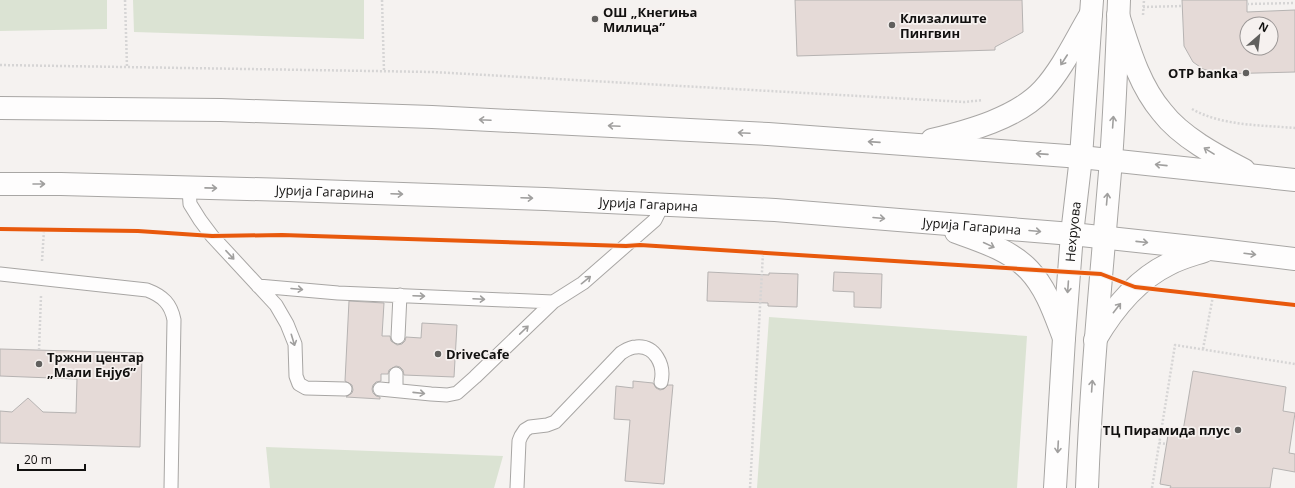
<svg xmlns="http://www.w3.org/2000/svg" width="1295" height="488" font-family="'Open Sans',sans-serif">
<rect width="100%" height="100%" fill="#f5f2f0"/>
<!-- green -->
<path fill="#dbe3d3" d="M0,0H107V29L0,31Z
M133,0H364V39L134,32Z
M769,317L1027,336L1017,488H757Z
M266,447L503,456L494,488H270Z"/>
<!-- building -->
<path fill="#e5dad7" stroke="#b6b3b2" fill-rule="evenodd" d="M795,0H1022L1023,32L995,47V50L797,56Z
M1182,0H1247V12L1295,10V72L1220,74L1203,69L1193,62L1184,46ZM1247,24H1271V48H1247Z
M708,272L769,275V273L798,274L797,307L768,306V303L707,301Z
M834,272L882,274L881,308L854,307V292L833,291Z
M349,301L384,303L382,336H390L391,341L397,345L402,344L405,341L406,337L421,338L422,323L457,325L454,377L404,375L403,370L400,367L396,366L389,370L388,374H381V381L376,382L373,385L372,389L373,393L376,396L380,397V399L346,397L352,393L353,390L352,385L345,381Z
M0,349L142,353L140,447L0,443V411L12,412L28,398L43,412L76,413L77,379L0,376Z
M1193,371L1286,387L1283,411L1295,413L1289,453L1295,454V472L1273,468L1270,488H1170L1171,486L1160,484L1169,429L1183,431Z
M633,381L653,383L656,388L660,390L664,389L668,385H673L664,484L625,481L630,420L614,419L616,386L633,388Z"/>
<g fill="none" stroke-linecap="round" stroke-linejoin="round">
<!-- service casing -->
<g stroke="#a8a6a4" stroke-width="15">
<path id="service" d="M189,188L190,204L200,220L212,236L276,305L287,324L295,344L296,376L299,384L306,388L345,389
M0,274L147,290C163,296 171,304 174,320L171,488
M258,286L338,293L553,302
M398,337L400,295
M380,389L431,394L447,395L457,393L475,377L553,302L583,283L655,220L659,212V205
M396,390V374
M517,488L519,441L521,436L525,430L530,427L547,425L555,422L621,353C626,350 630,347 636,347C655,345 665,365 661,382"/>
</g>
<!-- tertiary casing -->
<g stroke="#a8a6a4" stroke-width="24">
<g id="tertiary">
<path id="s1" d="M1055,488L1064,338L1072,234L1081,157L1092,0"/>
<path d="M1087,488C1091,378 1102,269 1111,160C1115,107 1117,53 1119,0"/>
</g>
</g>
<!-- secondary casing -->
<g stroke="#a8a6a4" stroke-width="24">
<g id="secondary">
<path d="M1118,15C1129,49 1139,85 1162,112C1181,137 1217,156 1244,170"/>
<path d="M0,108L221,110L432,117L768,134L1081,157L1295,180"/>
<path d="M932,140C969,131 1017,118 1043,90C1063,68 1076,39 1091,14"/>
<path id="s2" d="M0,184H61L289,190L545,199L775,210L1072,234L1211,249L1295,259"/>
<path d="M956,232C981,241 1010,250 1029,270C1047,289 1055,315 1064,338"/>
<path d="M1095,340C1113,309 1136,280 1169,264C1180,258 1192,255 1204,251"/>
</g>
</g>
<!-- path -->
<path stroke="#d6d5d5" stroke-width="2.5" stroke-dasharray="2 2" stroke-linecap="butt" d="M125,0L127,67
M382,0L384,71
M1247,4L1295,3
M1143,7L1182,6
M1143,15L1144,0
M0,65L433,72L965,102L983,100
M1192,109C1222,126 1261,125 1295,128
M42,261L44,230
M1203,349L1213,296
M39,350L41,296
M1159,443L1166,444
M750,488L763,253
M1152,488L1175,345L1295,364"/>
<!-- service -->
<use href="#service" stroke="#fefdfd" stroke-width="13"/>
<!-- tertiary -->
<use href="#tertiary" stroke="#fefdfd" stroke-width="22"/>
<!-- secondary -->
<use href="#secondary" stroke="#fefdfd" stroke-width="22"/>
<!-- cycleway casing -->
<g stroke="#f6f1ef" stroke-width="6">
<path id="cycleway" d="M0,229L138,231L212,236L282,235L626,246L640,245L1101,274L1135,287L1295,305"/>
</g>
<!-- cycleway -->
<use href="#cycleway" stroke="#e8590c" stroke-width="4"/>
</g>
<!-- one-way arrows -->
<defs><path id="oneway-shaft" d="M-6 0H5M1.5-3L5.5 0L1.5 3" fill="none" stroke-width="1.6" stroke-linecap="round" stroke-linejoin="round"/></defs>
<g stroke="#a09f9e">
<use href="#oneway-shaft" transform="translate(1064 60) rotate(123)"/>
<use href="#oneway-shaft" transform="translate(485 120) rotate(-177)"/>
<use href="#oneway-shaft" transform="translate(1113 122) rotate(-86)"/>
<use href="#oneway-shaft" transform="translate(614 126) rotate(-177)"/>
<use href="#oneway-shaft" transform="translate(744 133) rotate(-177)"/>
<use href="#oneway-shaft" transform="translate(874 142) rotate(-176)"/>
<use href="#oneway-shaft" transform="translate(1209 151) rotate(-148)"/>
<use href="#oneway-shaft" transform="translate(1042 154) rotate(-176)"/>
<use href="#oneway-shaft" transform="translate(1161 165) rotate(-174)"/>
<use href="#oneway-shaft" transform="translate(39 184)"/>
<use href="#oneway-shaft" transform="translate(211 188) rotate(1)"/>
<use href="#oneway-shaft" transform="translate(397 194) rotate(2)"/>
<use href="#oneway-shaft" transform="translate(527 198) rotate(2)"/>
<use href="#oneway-shaft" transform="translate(1107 199) rotate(-85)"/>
<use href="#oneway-shaft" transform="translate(879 218) rotate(5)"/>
<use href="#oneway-shaft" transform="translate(1035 231) rotate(5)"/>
<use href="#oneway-shaft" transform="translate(1142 242) rotate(6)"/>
<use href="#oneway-shaft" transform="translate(989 245) rotate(25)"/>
<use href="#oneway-shaft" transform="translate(1250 254) rotate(7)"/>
<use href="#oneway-shaft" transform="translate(230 255) rotate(47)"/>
<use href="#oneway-shaft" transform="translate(586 280) rotate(-39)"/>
<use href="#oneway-shaft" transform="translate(1068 287) rotate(94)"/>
<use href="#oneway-shaft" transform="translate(297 289) rotate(5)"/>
<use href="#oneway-shaft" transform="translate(419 296) rotate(2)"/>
<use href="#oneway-shaft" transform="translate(479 299) rotate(3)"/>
<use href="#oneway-shaft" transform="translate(1117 308) rotate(-52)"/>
<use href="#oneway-shaft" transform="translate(524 330) rotate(-44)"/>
<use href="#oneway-shaft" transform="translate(293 340) rotate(73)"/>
<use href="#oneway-shaft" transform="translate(1092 386) rotate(-86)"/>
<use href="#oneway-shaft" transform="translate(419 393) rotate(6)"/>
<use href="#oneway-shaft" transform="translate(1058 447) rotate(93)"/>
</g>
<!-- markers -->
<g fill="#61605e" stroke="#f6f1ef" stroke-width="1.5">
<circle cx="595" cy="19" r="4"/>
<circle cx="892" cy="25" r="4"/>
<circle cx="1246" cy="73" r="4"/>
<circle cx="438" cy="354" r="4"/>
<circle cx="39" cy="364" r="4"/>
<circle cx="1238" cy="430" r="4"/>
</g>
<g text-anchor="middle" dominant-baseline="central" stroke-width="3.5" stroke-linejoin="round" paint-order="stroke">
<!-- poi labels -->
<g font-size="13" font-weight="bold" fill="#121110" stroke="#f6f1ef" text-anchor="start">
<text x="603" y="12">ОШ „Кнегиња<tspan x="603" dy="15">Милица”</tspan></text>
<text x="900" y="18">Клизалиште<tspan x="900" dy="15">Пингвин</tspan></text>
<text x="1238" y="73" text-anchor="end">OTP banka</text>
<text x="446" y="354">DriveCafe</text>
<text x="47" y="357">Тржни центар<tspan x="47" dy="15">„Мали Енјуб”</tspan></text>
<text x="1230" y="430" text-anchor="end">ТЦ Пирамида плус</text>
</g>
<!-- street labels -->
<g font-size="13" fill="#121110" stroke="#f6f1ef">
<text stroke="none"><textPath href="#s2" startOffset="325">Јурија Гагарина</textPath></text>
<text stroke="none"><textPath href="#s2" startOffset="649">Јурија Гагарина</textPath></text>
<text stroke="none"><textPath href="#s2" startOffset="973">Јурија Гагарина</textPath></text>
<text stroke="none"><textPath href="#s1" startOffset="257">Нехруова</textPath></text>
</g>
</g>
<!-- north arrow -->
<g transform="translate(1259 36) rotate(28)"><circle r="19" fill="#f6f1ef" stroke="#9b9796"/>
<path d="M0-3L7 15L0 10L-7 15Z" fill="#61605e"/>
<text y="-6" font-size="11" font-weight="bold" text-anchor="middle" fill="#121110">N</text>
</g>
<!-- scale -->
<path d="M18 464v6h67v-6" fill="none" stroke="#121110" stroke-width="2"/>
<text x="24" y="464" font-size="12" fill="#121110" stroke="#f6f1ef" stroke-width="3" paint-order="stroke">20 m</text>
</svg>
